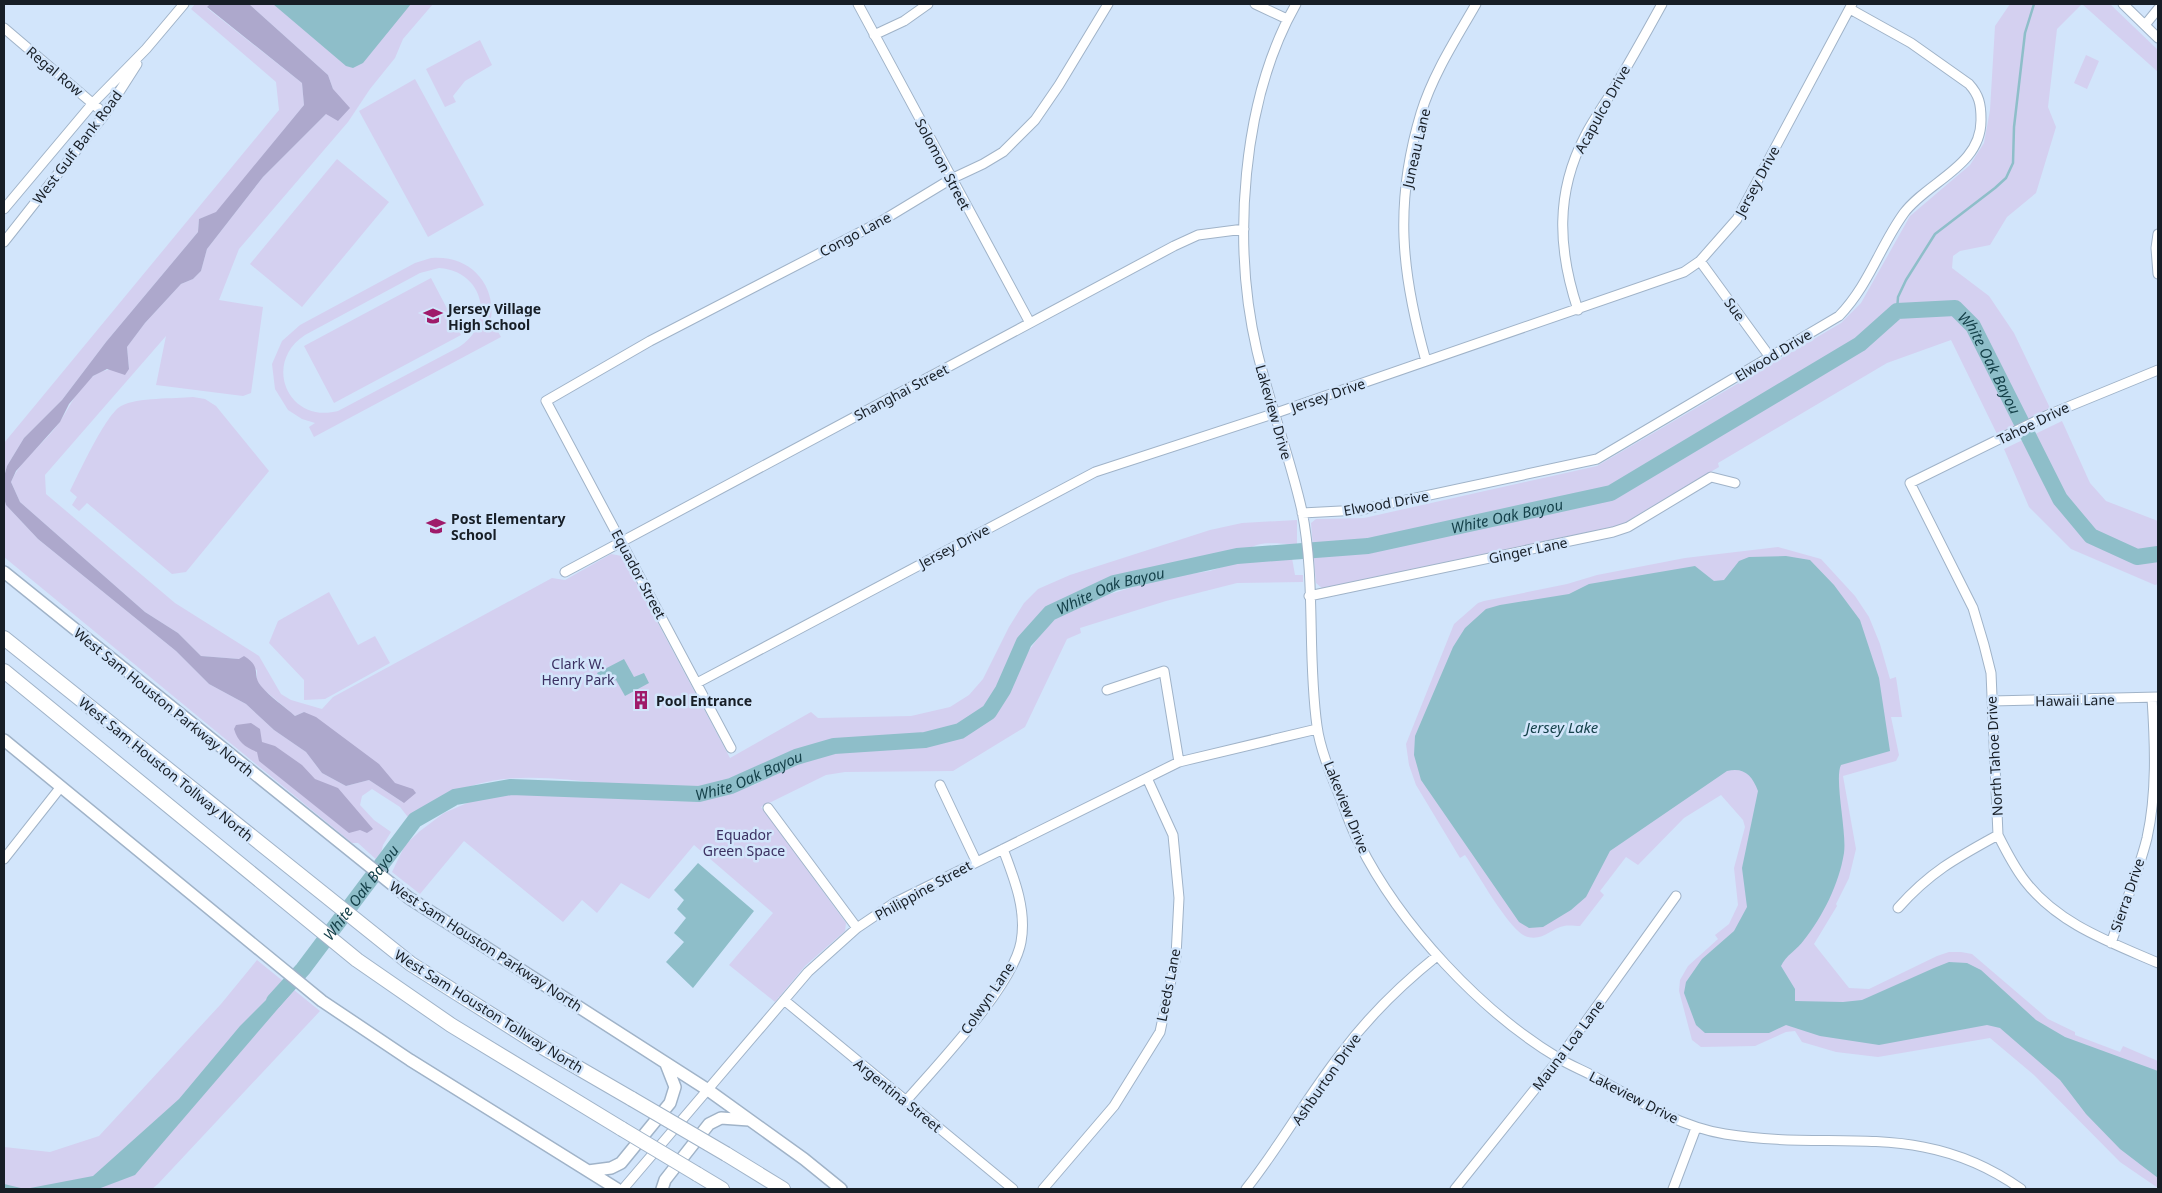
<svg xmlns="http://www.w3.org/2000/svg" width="2162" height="1193" font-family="'Noto Sans',sans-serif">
<rect width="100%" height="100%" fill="#d2e5fb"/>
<!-- green -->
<path fill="#d4d0f0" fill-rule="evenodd" d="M195,4H210L207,8L302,83L304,105L216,213L199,219L198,232L106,342L62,400L24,438L7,466L4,477V443L279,110L276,82L191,9Z
M249,4H433L403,39L395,58L370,89L348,122L239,249L219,300L263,307L251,393L243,396L156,385L166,336L45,475L46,494L175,603L259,656L281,694L291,700L322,709L333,697L552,578L565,580L611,554L622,556L730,758L811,712L818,718L911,716L950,707L969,695L983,679L1009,627L1024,603L1038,589L1070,575L1210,530L1242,523L1297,520V544C1281,545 1258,539 1247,551C1185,560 1124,570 1067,599C1060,603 1050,606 1043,612C1032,622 1021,635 1014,648C1008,661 1005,675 999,688C990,708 963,727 941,731C900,739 857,735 816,744C774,754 742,783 699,788C619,796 524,756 449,795C436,802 423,812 411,821L400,807L372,789L362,796L360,805L374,820L391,832L383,845L379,862L358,843H352L4,557V498L6,505L38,539L176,651L209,684L246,704L274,730L306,752L322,773L346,786L369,780L404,803L304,712L295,716L262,688L257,681V670L239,659L201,656L178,633L145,612L20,502L11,482C21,459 44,444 59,423C70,408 78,385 95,375C106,368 116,369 129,368L127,347L145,323L181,284L193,279L201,271L207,249L263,177L326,114L333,89L328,75Z
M2010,4H2082L2057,29L2048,107L2056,127L2036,193L2007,217L1990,245L1960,251L1953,256L1952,268L1989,296L2014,333L2050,408L1997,434L1951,340L1887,363L1718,463L1719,467L1621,525L1323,589L1316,583L1311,523L1316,519L1364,518L1597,466L1841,323L1861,303L1910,216L1970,165L1984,143L1990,110L1995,26Z
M2082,4H2110L2158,50V72Z
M480,40L492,65L465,81L453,96L456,102L445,107L426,69Z
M2086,55L2099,61L2087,89L2074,83Z
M415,79L484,205L428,237L359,111Z
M337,159L389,202L302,307L250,264Z
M431,258C473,254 502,290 488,331L496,328L501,337L314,437L309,427L315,423L302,419L288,410L275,389L272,364L282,341L300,325L415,263ZM439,268C484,271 496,323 459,347L338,411C288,424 262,363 305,335L420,273Z
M431,278L461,335L334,403L304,346Z
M193,397L205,399L216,406L269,471L186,572L172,574L87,503L79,511L72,505L77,497L70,491C79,473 106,414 121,406C138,397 174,399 193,397Z
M2062,421L2090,483L2106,501L2158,521V584L2155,585L2071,549L2029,507L2004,449Z
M1778,547L1821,559L1855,596L1869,617L1880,644L1890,679L1896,677L1902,717H1891L1899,755L1896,761L1843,776L1856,849L1849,878L1836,904L1837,906L1814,944L1849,988L1869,989L1937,956L1949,952H1961L1972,954L2048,1019L2075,1032V1035L2120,1052L2123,1046L2158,1061V1188L2120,1162L2034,1075L1990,1038L1878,1057L1836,1052L1802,1042L1795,1031L1786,1032L1755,1046L1701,1047L1692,1040L1679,991L1680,980L1688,966L1718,939L1715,935L1729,924L1738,905L1734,868L1745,827L1743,820L1721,795L1684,818L1638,865L1626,857L1600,891L1604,895L1580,926C1575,926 1569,925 1564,926C1552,928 1543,941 1528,937C1511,934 1477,872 1465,855L1460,858L1416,785L1409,765L1406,744L1454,624L1478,603L1484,601L1567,584L1597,575L1685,558Z
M1292,558L1295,575H1303V582L1237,583L1166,601L1080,628L1081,633L1067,639L1025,727L953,771L845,772L826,775L761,807L846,923L845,931L805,966L775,1002L729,965L773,913L694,845L649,899L621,883L597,913L582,900L563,922L464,841L420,894L392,872L405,845L420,831L444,813L474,800L511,791L543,790L681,799H710L754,785L809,757L836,751L921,748L949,738L987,719L1000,706L1019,664L1049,623L1084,602L1163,578L1210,571L1240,561Z
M329,592L358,645L375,636L390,663L325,699L304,700V680L269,643L278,621Z
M257,960L320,1011L158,1184L152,1189H4V1147L50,1152L99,1136L221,1004Z"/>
<!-- forest -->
<path fill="#ada8cc" d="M210,4H249L328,75L333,89L350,108L338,121L326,114L263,177L207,249L201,271L193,279L181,284L145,323L127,347L129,369L125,375L107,369L93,376L69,404L60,422L16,471L11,482L20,502L145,612L178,633L201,656L239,659L244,656C263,668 251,674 261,686C270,697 284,706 295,716L304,712L316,717L379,764L395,783L413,789L416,793L404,803L369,780L346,786L322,773L306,752L274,730L246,704L209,684L176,651L38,539L6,505L4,498V477L7,466L24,438L62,400L106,342L198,232L199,219L216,212L304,105L302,83L207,7Z
M251,723L260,729L262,742L275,746L302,765L315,779L338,788L373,829L367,833L360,830L349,833L259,761L257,752C245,747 238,742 234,729L236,725Z"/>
<!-- water -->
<path fill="#8ebec9" d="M273,4H411L363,63L353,68L346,66Z
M1786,556L1810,560L1834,585L1860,620L1879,678L1890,751L1841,765C1834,779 1847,832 1844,853C1839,884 1823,916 1804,940C1797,950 1786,955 1781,966L1795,989V1001L1843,1002L1862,1000L1934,968L1949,962L1967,963L1981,970L2036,1020L2065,1037L2158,1071V1178L2120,1149L2086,1114L2060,1080L2000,1028L1987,1025L1879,1045L1820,1036L1786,1025L1769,1033H1705L1696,1025L1684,993L1686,982L1702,959L1734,931L1747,907L1742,868L1758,791C1752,775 1744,767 1727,771L1610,851L1586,897L1571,910L1543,927L1529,928L1519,922L1421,780L1414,755L1415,736L1453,647L1465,628L1486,609L1500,605L1569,594L1589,584L1695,566L1714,581L1724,580L1739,561L1749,557Z
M624,659L634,677L644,673L649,683L625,696L616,680L604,686L597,673Z
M698,863L754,911L693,988L666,962L684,942L674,933L686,918L677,909L684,900L674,890Z
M284,982L294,990L135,1175L98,1189H4V1184L25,1189L93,1176L179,1099L240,1026Z"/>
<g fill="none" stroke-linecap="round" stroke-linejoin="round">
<!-- stream -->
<path stroke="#8ebec9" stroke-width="2.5" d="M1897,311L1898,297L1906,280L1935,234L1995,188L2006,178L2013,163L2014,127L2025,33L2034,4"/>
<!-- river -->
<path stroke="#8ebec9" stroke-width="16" id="s1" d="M274,1001L303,969L415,820L455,797L511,787L699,794L731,786L796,757L834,746L925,740L960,731L989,712L1003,690L1024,642L1050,613L1114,583L1237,556L1368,546L1611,493L1860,344L1897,311L1955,308L1973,326L2060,499L2091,536L2137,557L2158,554"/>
<!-- minor casing -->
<g stroke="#a0b3c8" stroke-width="11">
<path id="minor" d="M858,4L1030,323
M1255,4L1287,19
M1296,4C1241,101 1232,244 1257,351C1270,405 1290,457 1302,511C1316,581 1307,655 1317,726C1320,749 1331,775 1340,797C1346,812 1351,828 1359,843C1400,925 1481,1012 1560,1059C1571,1066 1585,1071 1597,1078C1636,1100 1680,1127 1725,1134C1835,1152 1921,1118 2021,1189
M2123,4L2158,38
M2145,25L2158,9
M4,28L105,114
M874,35L904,21L928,4
M4,209L93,103L146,49L184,4
M2158,234L2156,248L2158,274
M4,242L105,114L137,64
M1700,261L1770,357
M1578,310C1558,250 1555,193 1585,136C1593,120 1604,105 1613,90C1630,62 1646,33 1662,4
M1426,361C1401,272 1394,203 1421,113C1433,74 1456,39 1476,4
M2158,370L2048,415L1910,483L1973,608L1984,645L1991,673L1998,835C2006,851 2014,867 2025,881C2058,924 2110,942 2158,963
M1302,513L1360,510L1597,459L1839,316C1869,285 1880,246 1904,213C1928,181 1982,166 1981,119C1981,104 1979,95 1969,84L1911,43L1850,9
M565,572L1174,246L1198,235L1244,229
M1309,596L1613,532L1628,527L1711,477L1735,483
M697,683L1095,472L1276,413L1684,272L1700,261L1737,219L1852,4
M1107,690L1164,671L1179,762
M1992,701L2158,697
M731,748L546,401L650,341L880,222L951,179L983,164L1003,152L1035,120L1059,85L1108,4
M940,785L976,861
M768,808L857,928
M4,859L60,788
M1898,908C1930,872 1956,858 1998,835
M2111,943C2123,909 2138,874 2147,838C2157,793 2155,744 2152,698
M784,1000L1013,1189
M906,1101C937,1065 1013,986 1021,942C1027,910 1014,878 1003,849
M623,1189L808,972L857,928L894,903L1179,762L1317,729
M1043,1189L1114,1106L1160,1032L1176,956L1179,898L1173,835L1147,778
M1246,1189C1281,1145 1308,1095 1343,1051C1370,1015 1402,984 1437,956
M1455,1189L1559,1059L1676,896
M1673,1189L1696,1128"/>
</g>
<!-- major casing -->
<g stroke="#a0b3c8" stroke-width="14">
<path id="major" d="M4,572L409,898L708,1090L804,1159L841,1189
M4,740L322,1001L410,1060L617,1189
M588,1171L611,1168L621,1163L670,1103L675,1087L666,1064
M662,1189L665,1180L709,1124L721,1118L749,1120"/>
</g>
<!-- highway casing -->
<g stroke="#a0b3c8" stroke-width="16">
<path id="highway" d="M4,638L411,964L544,1048L632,1099
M4,671L357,960L451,1025L622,1129
M726,1154L783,1189
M697,1174L722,1189"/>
</g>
<!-- minor -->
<use href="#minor" stroke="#fff" stroke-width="9"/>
<!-- major -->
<use href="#major" stroke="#fff" stroke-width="11"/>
<!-- highway -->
<use href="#highway" stroke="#fff" stroke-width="14"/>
<!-- highway-bridge casing -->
<g stroke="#a0b3c8" stroke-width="16" stroke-linecap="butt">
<path id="highway-bridge" d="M632,1099L726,1154
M622,1129L697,1174"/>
</g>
<!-- highway-bridge -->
<use href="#highway-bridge" stroke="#fff" stroke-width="14"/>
</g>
<!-- icons -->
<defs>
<g id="school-bare" transform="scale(1.5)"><path d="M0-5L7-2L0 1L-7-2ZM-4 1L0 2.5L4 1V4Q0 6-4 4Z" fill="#9f1a6a" stroke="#d2e5fb" stroke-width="2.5" paint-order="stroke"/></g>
<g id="building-bare" transform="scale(1.5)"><path d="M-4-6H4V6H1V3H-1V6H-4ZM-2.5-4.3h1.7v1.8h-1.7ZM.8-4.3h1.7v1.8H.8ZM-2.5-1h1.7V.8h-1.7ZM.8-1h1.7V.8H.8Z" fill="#9f1a6a" stroke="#d2e5fb" stroke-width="2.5" paint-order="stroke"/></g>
</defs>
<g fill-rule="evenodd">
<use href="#school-bare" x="433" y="316"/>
<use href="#school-bare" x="436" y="526"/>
<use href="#building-bare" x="641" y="700"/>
</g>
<g text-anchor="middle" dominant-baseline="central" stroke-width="5" stroke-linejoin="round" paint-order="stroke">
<!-- street labels -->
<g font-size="14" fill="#171e26" stroke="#d2e5fb">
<text transform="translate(55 71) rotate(40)">Regal Row</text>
<text transform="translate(1602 109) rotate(-61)">Acapulco Drive</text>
<text transform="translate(77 147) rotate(-53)">West Gulf Bank Road</text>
<text transform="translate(1416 148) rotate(-77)">Juneau Lane</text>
<text transform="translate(943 164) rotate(62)">Solomon Street</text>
<text transform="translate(1757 181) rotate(-62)">Jersey Drive</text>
<text transform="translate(855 234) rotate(-28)">Congo Lane</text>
<text transform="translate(1735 309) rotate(54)">Sue</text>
<text transform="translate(1773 355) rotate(-31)">Elwood Drive</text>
<text transform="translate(901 392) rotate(-28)">Shanghai Street</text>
<text transform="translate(1328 395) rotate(-19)">Jersey Drive</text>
<text transform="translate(1274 412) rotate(74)">Lakeview Drive</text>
<text transform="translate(2033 423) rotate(-26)">Tahoe Drive</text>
<text transform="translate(1386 503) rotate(-10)">Elwood Drive</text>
<text transform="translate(954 546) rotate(-28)">Jersey Drive</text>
<text transform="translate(1528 550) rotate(-12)">Ginger Lane</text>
<text transform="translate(639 574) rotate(62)">Equador Street</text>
<text transform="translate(2075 700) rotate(-1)">Hawaii Lane</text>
<text transform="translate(164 702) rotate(39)">West Sam Houston Parkway North</text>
<text transform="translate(1994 756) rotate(-93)">North Tahoe Drive</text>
<text transform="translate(166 769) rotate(39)">West Sam Houston Tollway North</text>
<text transform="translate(1347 807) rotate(68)">Lakeview Drive</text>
<text transform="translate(923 890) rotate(-29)">Philippine Street</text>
<text transform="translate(2127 895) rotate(-71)">Sierra Drive</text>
<text transform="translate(486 946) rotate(33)">West Sam Houston Parkway North</text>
<text transform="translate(1168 985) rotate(-79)">Leeds Lane</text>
<text transform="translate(987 998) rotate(-56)">Colwyn Lane</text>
<text transform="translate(489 1011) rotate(32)">West Sam Houston Tollway North</text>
<text transform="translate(1568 1045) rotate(-53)">Mauna Loa Lane</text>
<text transform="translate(1326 1079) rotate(-55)">Ashburton Drive</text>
<text transform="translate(898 1095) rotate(39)">Argentina Street</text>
<text transform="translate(1634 1097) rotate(27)">Lakeview Drive</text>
</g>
<!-- poi labels -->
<g font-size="14" font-weight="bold" fill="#171e26" stroke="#d2e5fb" text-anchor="start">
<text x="448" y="308">Jersey Village<tspan x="448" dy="16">High School</tspan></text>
<text x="451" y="518">Post Elementary<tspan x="451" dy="16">School</tspan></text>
<text x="656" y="700">Pool Entrance</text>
</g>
<!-- park labels -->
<g font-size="14" fill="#3b3061" stroke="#d2e5fb">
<text x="578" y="663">Clark W.<tspan x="578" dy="16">Henry Park</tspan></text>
<text x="744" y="834">Equador<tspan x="744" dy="16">Green Space</tspan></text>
</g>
<!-- water labels -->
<g font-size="15" font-style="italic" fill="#15414a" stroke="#d2e5fb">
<text stroke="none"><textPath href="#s1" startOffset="1984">White Oak Bayou</textPath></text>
<text stroke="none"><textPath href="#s1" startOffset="1414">White Oak Bayou</textPath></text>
<text stroke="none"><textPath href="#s1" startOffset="1009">White Oak Bayou</textPath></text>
<text x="1562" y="727">Jersey Lake</text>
<text stroke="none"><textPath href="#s1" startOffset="574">White Oak Bayou</textPath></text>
<text stroke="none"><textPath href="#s1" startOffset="139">White Oak Bayou</textPath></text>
</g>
</g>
<!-- border -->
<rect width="2162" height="1193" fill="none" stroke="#171e26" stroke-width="10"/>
</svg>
